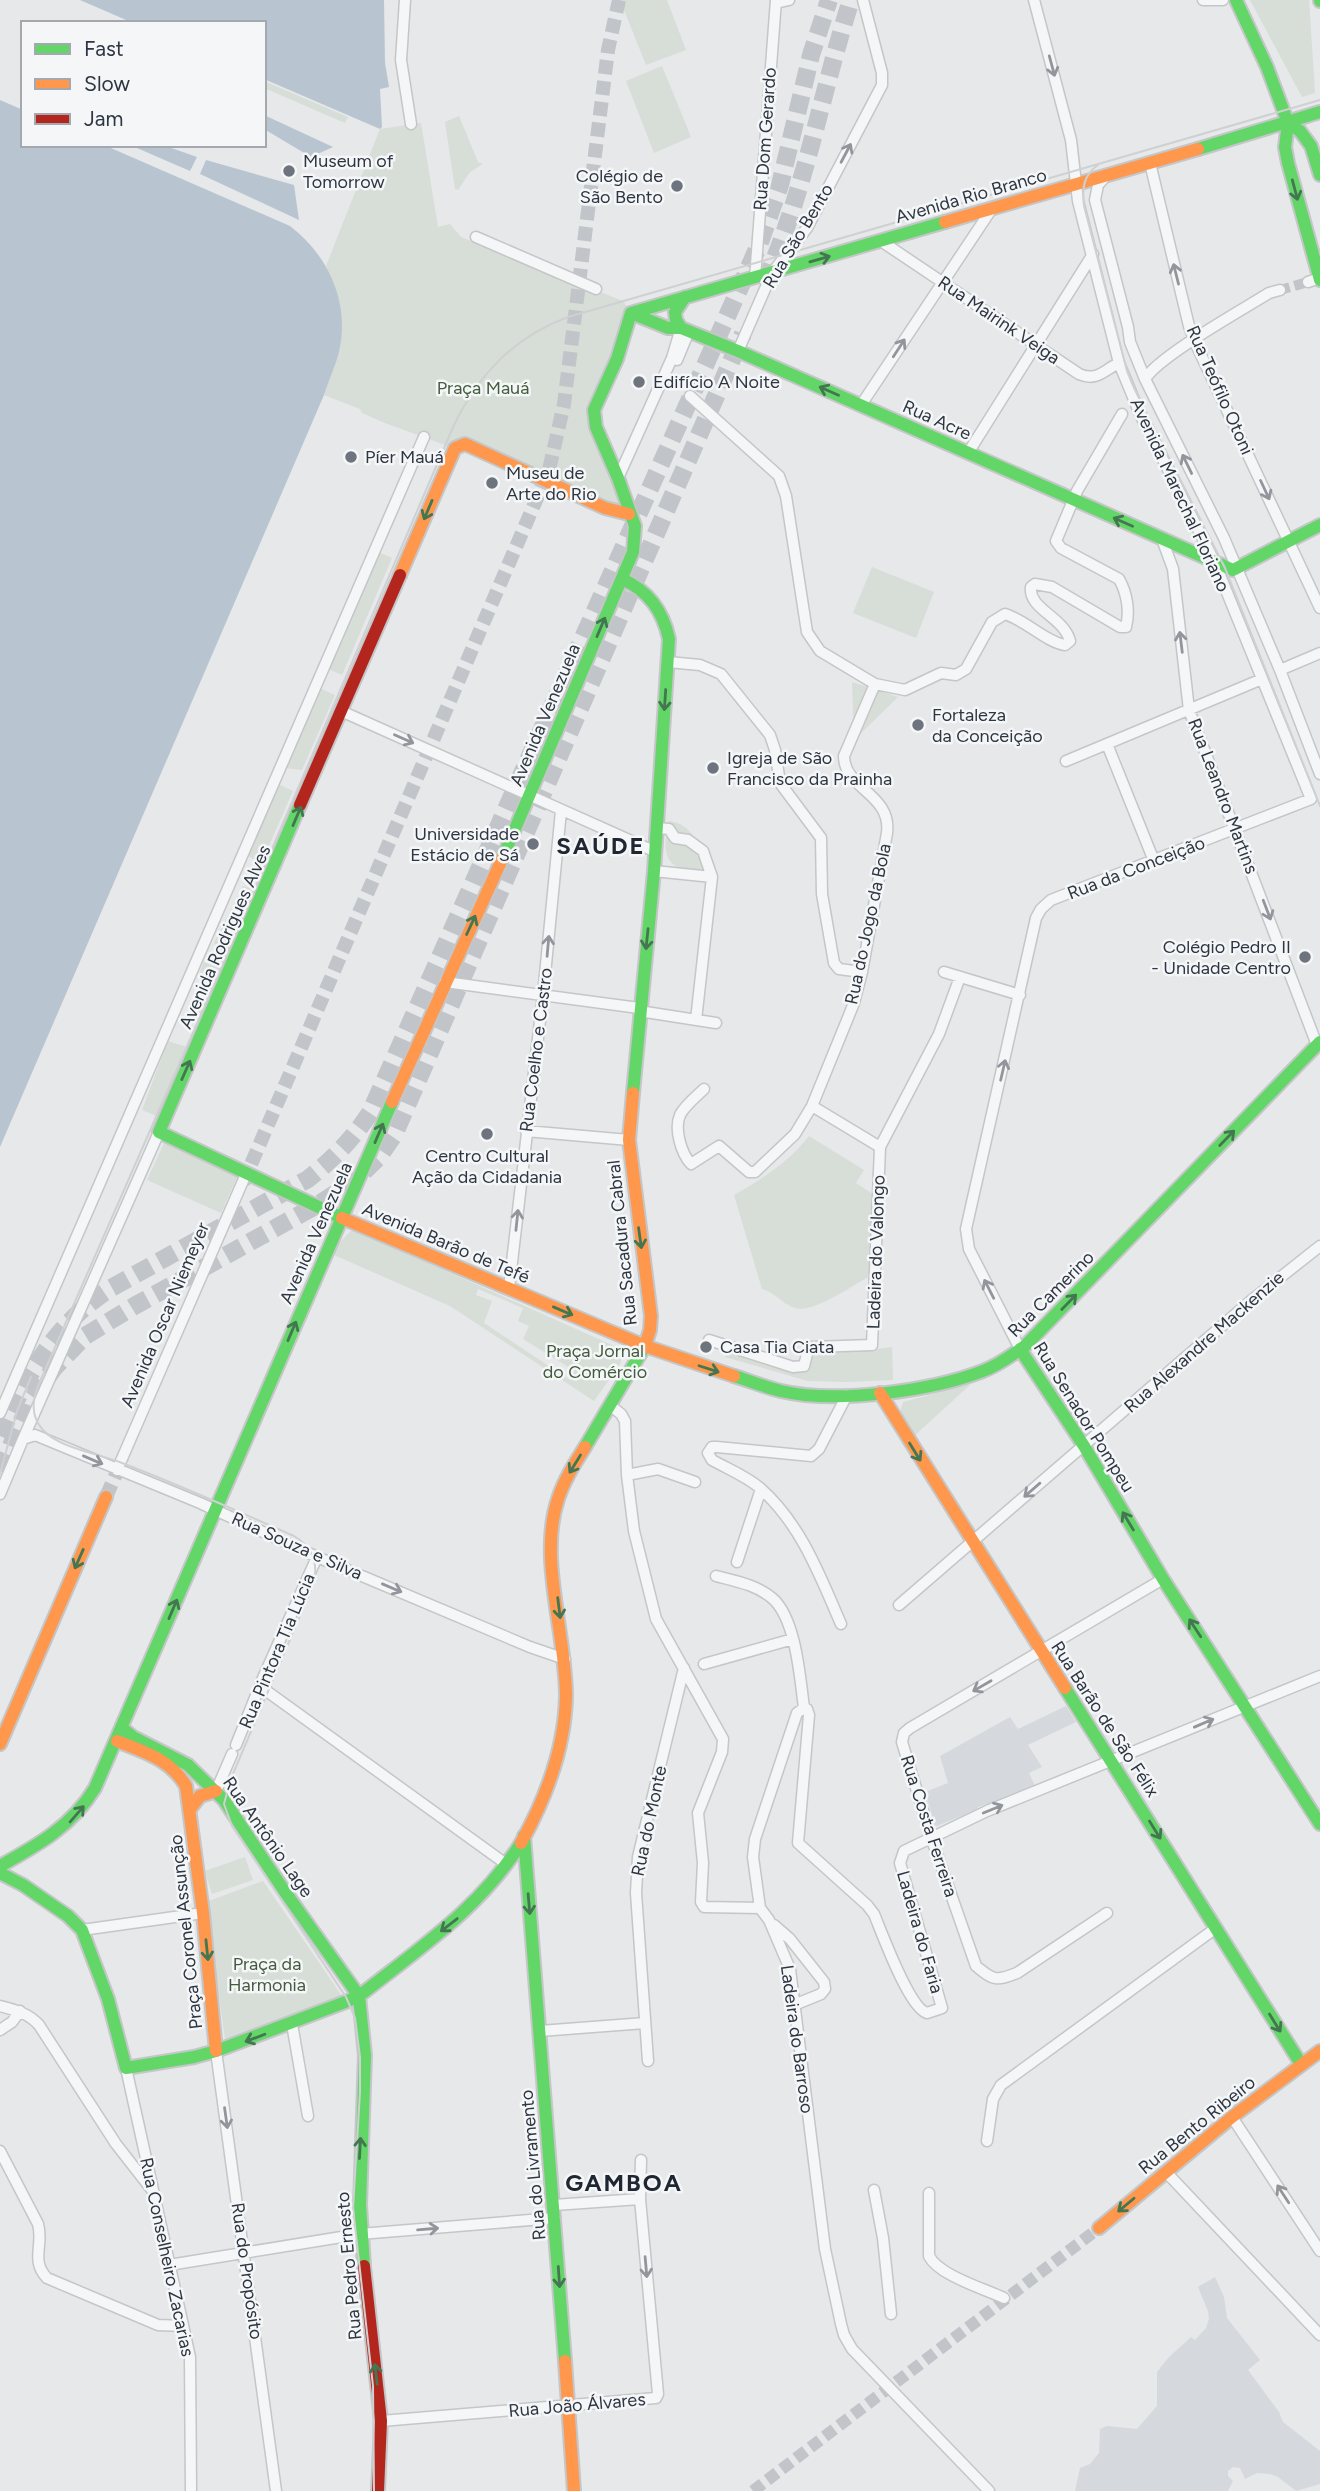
<svg xmlns="http://www.w3.org/2000/svg" width="1320" height="2491" font-family="Figtree,sans-serif">
<rect width="100%" height="100%" fill="#e6e8ea"/>
<!-- built -->
<path fill="#d5d8dd" d="M1066,1706L1076,1722L1028,1745L1042,1767L1029,1773L1035,1786L990,1805L986,1804L978,1807L976,1810L937,1826L935,1825L925,1792L948,1783L940,1756L1010,1717L1018,1729Z
M1215,2277L1224,2297L1227,2318L1260,2360L1248,2370L1279,2412L1283,2422L1320,2451V2484L1296,2491L1278,2477L1270,2474L1257,2473L1245,2479L1240,2468L1233,2467L1228,2471V2476L1233,2481L1228,2491H1075L1080,2468L1090,2464L1099,2453L1100,2429L1107,2426L1137,2429L1157,2406V2372L1168,2358L1191,2337L1195,2340L1206,2328L1209,2319L1208,2311L1198,2287Z"/>
<!-- green -->
<path fill="#d7ddd7" fill-rule="evenodd" d="M620,0H667L686,50L646,65Z
M1250,0H1309L1315,93L1302,97Z
M662,66L691,137L654,153L626,81Z
M264,81L348,117L345,123L264,88Z
M459,116L478,162L483,164L470,172L458,190L455,189L445,122Z
M421,123L438,227L450,224L461,237L623,301L631,313L595,402L629,513L385,423L362,413L360,409L324,395C342,342 349,319 326,266L380,129Z
M378,552L392,558L342,675L328,669Z
M872,567L934,592L916,638L853,613Z
M852,682L898,697L854,740Z
M319,688L335,695L302,770L286,768L283,764Z
M278,784L293,791L261,864L247,855Z
M669,821C692,824 699,844 704,864L702,869C665,874 661,852 669,821Z
M243,886L258,890L200,1024L185,1018L202,980L198,976L204,962L208,963L217,946L214,943Z
M168,1041L190,1048L159,1117L142,1110Z
M809,1136L864,1170L856,1183L874,1195L870,1276C853,1285 813,1314 795,1308C782,1304 775,1292 762,1289L734,1195C761,1180 790,1161 809,1136Z
M166,1139L238,1175L221,1213L147,1180Z
M351,1231H357L614,1346L622,1357L620,1364L594,1401L450,1306L334,1255L339,1243ZM478,1289L523,1308L518,1321L529,1326L523,1339L575,1371L570,1380L484,1323L492,1301L476,1295Z
M892,1347L893,1380L848,1382L808,1381L725,1357L727,1352L782,1367L806,1370L809,1354L818,1350L860,1351Z
M971,1384L913,1437L899,1416L903,1402Z
M245,1857L253,1880L212,1894L205,1871Z
M263,1881L344,1999L225,2039L206,1902Z"/>
<!-- water -->
<path fill="#b8c5d1" d="M80,0H384L385,63L389,87L380,89L382,127L380,129L264,79V23H133Z
M0,100L23,110V145H104L290,226C327,254 349,300 340,347C337,363 329,379 324,395L0,1147Z
M264,115L333,147L311,157L264,129Z
M130,145H163L197,157L190,171Z
M206,160L294,185L299,220L200,174Z"/>
<g fill="none" stroke-linecap="round" stroke-linejoin="round">
<!-- street-tunnel -->
<path stroke="#c1c4c8" stroke-width="10" stroke-dasharray="10 5" stroke-linecap="butt" d="M1280,290L1308,282"/>
<!-- secondary-tunnel -->
<path stroke="#c1c4c8" stroke-width="12" stroke-dasharray="12 6" stroke-linecap="butt" d="M753,2491L1099,2228"/>
<!-- primary-tunnel -->
<path stroke="#c1c4c8" stroke-width="14" stroke-dasharray="14 7" stroke-linecap="butt" d="M243,1183L549,470L564,404L608,50L619,0
M106,1497L123,1458"/>
<!-- highway-tunnel -->
<path stroke="#c1c4c8" stroke-width="18" stroke-dasharray="18 9" stroke-linecap="butt" d="M765,282C805,191 821,94 851,0
M0,1436C25,1376 56,1323 111,1288L308,1179C333,1159 352,1140 370,1113L759,245L780,185L811,55L829,0
M0,1471L30,1402L54,1368L85,1336L136,1305L319,1204L353,1182L379,1157L394,1135L743,334"/>
<!-- street casing -->
<g stroke="#c4c6c8" stroke-width="13">
<path id="street" d="M405,0L401,60L411,124
M1203,0H1223
M776,3L789,0
M1150,163L1189,326L1194,340L1320,608
M1106,176L1098,185L1095,200L1128,327L1130,342L1145,379L1224,538L1280,670L1320,774
M476,237L596,289
M881,241L1079,374C1097,382 1104,370 1119,363
M755,278L776,0
M1308,282L1320,278
M738,351L772,273L807,228L882,85V73L863,0
M677,360L689,331
M1145,379C1159,356 1242,310 1269,293L1280,290
M690,396L779,476L786,496L807,632L820,651L875,684
M861,405L991,210
M968,453L1093,254
M618,478L672,358L681,328
M1162,539L1173,569L1189,710L1317,1045
M668,662L700,665L721,674L770,735L775,750L780,783L821,838L822,894L834,963L839,969L862,972
M1280,670L1320,653
M341,711L656,852
M1107,744L1154,861
M1066,761L1262,679
M657,828L669,829L675,838L688,840L703,851L712,877L696,1020
M654,871L712,877
M944,972L1020,995
M445,982L639,1008
M639,1011L716,1023
M704,1089C697,1096 685,1105 680,1115C674,1129 681,1153 691,1164L719,1146L749,1172H755L795,1134L812,1106L854,1003L862,972L887,833C892,794 844,789 844,756L875,684L905,690L941,673L956,675L966,669L992,622L1005,614C1027,621 1046,642 1065,645L1070,641C1064,617 1028,609 1031,587L1035,584L1052,587L1120,627H1126C1130,611 1127,593 1119,579L1061,548L1056,541L1077,491L1122,414
M812,1106L880,1147
M526,1131L629,1140
M509,1288L543,995L561,811
M709,1340L793,1367L804,1366L808,1350L812,1347L872,1345L880,1147L939,1034L960,977
M1020,1349L969,1249L966,1229L1036,918L1041,909L1051,900L1311,799L1215,563L1140,414L1119,363L1078,201L1071,140L1034,0
M611,1406L621,1414L625,1421L627,1475L634,1531L656,1619L723,1739L722,1752L698,1813L703,1863L701,1902L704,1907L760,1908
M0,1413L424,437
M23,1439L159,1132
M117,1470L246,1174
M627,1475L658,1469L695,1482
M0,1494L23,1439L35,1435L200,1503L317,1557L530,1647L565,1659
M737,1562L761,1489
M716,1576C735,1581 757,1585 772,1598C796,1618 800,1678 804,1708
M899,1605L1253,1299L1320,1246
M841,1624C820,1576 801,1524 760,1488C746,1476 728,1469 712,1460L708,1453L712,1447H717L811,1456L819,1449L847,1395
M704,1664L793,1639
M262,1683L268,1692L506,1864
M236,1745L263,1678L317,1557
M216,1791L232,1754
M1107,1913L1017,1973C996,1981 994,1981 976,1966L931,1837L902,1742L904,1733L910,1728L1163,1579
M774,1925L790,1939L824,1982L825,1989L821,1994L794,2005
M82,1930L203,1913
M0,2006C15,2010 28,2013 39,2025L116,2144L152,2190
M292,2024L308,2116
M0,2030L12,2022L20,2011
M540,2031L645,2023
M216,2051L276,2491
M648,2061L636,1893L638,1857L684,1668
M126,2068L190,2357L191,2491
M1232,2117L1320,2251
M987,2141L993,2099L1001,2085L1216,1928
M0,2151L38,2224C44,2245 30,2260 47,2278L158,2325L183,2326
M1166,2172L1320,2335
M874,2190L883,2238L891,2314
M929,2193V2256C938,2275 985,2289 1004,2298
M554,2205L640,2199
M169,2265L360,2234L555,2218
M381,2421L656,2398L658,2394L640,2199L641,2160
M989,2491L852,2349L844,2335L841,2324L825,2249L790,1969L769,1920L760,1908L753,1857L755,1839L797,1713L804,1708L807,1709L809,1715L798,1843L867,1905L874,1914C882,1933 909,2008 927,2013L942,2008L900,1863L904,1851L987,1811L1320,1676"/>
</g>
<!-- fast casing -->
<g stroke="#c4c6c8" stroke-width="16">
<path id="fast" d="M1236,0L1267,67L1288,123L1300,131L1311,146L1320,175
M1320,0V1
M1288,123L1285,147L1288,163L1320,280
M1198,149L1320,112
M631,313L668,328H681L738,351L1233,570L1320,525
M681,328L676,320L675,312L685,297
M622,579C649,591 663,611 669,639L654,871L633,1093
M300,805L159,1132L342,1218
M503,857L633,552L635,526L618,478L596,427L594,410L617,359L631,313L945,222
M1020,1349L1084,1446L1163,1579L1320,1824
M734,1376C750,1381 765,1387 781,1391C836,1404 931,1391 983,1371C999,1365 1012,1355 1025,1346L1320,1042
M585,1447L645,1346
M1065,1688L1301,2064
M122,1728L133,1737L188,1765L224,1800L285,1892L359,1996L365,2055L360,2205L364,2266
M524,1836L565,2361
M0,1866C38,1845 72,1826 95,1788L392,1102
M0,1873L23,1885L68,1916L82,1930L108,1999L126,2068L194,2057L216,2051L348,2001L363,1993C421,1947 481,1907 521,1843"/>
</g>
<!-- slow casing -->
<g stroke="#c4c6c8" stroke-width="16">
<path id="slow" d="M945,222L1198,149
M400,575L455,448L465,444L605,508L629,514
M633,1093L629,1140L651,1316L650,1330L645,1346
M392,1102L503,857
M342,1218L645,1346L734,1376
M880,1393L1065,1688
M117,1741C144,1752 170,1759 186,1786L203,1913L216,2051
M0,1744L106,1497
M190,1809L200,1796L216,1791
M521,1843C546,1798 565,1749 566,1696C566,1633 538,1558 558,1499C564,1480 575,1463 585,1447
M1099,2228L1232,2117L1320,2051
M565,2361L574,2491"/>
</g>
<!-- jam casing -->
<g stroke="#c4c6c8" stroke-width="16">
<path id="jam" d="M300,805L400,575
M364,2266L381,2421L378,2491"/>
</g>
<!-- street -->
<use href="#street" stroke="#f5f6f7" stroke-width="10"/>
<!-- fast -->
<use href="#fast" stroke="#63d668" stroke-width="12"/>
<!-- slow -->
<use href="#slow" stroke="#ff974d" stroke-width="12"/>
<!-- jam -->
<use href="#jam" stroke="#b3261e" stroke-width="12"/>
<!-- tram -->
<path stroke="#ced0d2" stroke-width="2" d="M1098,165C1083,175 1082,189 1084,206L1127,371L1134,388L1225,568L1320,806
M0,1474L17,1411L31,1377
M374,2491L373,2386L353,2208L360,2092V2057L355,2018L346,1997L232,1826L224,1804L230,1781L311,1590C320,1567 315,1549 294,1536C237,1511 180,1485 122,1463C100,1454 59,1448 43,1430C31,1417 32,1401 38,1386L195,1028L454,425C479,374 514,337 568,317L1320,100"/>
</g>
<!-- one-way arrows -->
<defs><path id="oneway-shaft" d="M-6 0H5M1.5-3L5.5 0L1.5 3" fill="none" stroke-width="1.6" stroke-linecap="round" stroke-linejoin="round" transform="scale(1.75)"/></defs>
<g stroke="#92969c">
<use href="#oneway-shaft" transform="translate(1052 66) rotate(75)"/>
<use href="#oneway-shaft" transform="translate(846 153) rotate(-62)"/>
<use href="#oneway-shaft" transform="translate(1176 274) rotate(-104)"/>
<use href="#oneway-shaft" transform="translate(899 348) rotate(-57)"/>
<use href="#oneway-shaft" transform="translate(1187 464) rotate(-116)"/>
<use href="#oneway-shaft" transform="translate(1265 490) rotate(65)"/>
<use href="#oneway-shaft" transform="translate(1181 642) rotate(-97)"/>
<use href="#oneway-shaft" transform="translate(404 739) rotate(24)"/>
<use href="#oneway-shaft" transform="translate(1267 910) rotate(69)"/>
<use href="#oneway-shaft" transform="translate(548 946) rotate(-85)"/>
<use href="#oneway-shaft" transform="translate(1003 1070) rotate(-77)"/>
<use href="#oneway-shaft" transform="translate(517 1220) rotate(-84)"/>
<use href="#oneway-shaft" transform="translate(989 1289) rotate(-117)"/>
<use href="#oneway-shaft" transform="translate(93 1460) rotate(23)"/>
<use href="#oneway-shaft" transform="translate(1032 1490) rotate(139)"/>
<use href="#oneway-shaft" transform="translate(392 1588) rotate(23)"/>
<use href="#oneway-shaft" transform="translate(982 1686) rotate(150)"/>
<use href="#oneway-shaft" transform="translate(1204 1723) rotate(-23)"/>
<use href="#oneway-shaft" transform="translate(993 1809) rotate(-22)"/>
<use href="#oneway-shaft" transform="translate(226 2118) rotate(82)"/>
<use href="#oneway-shaft" transform="translate(1283 2194) rotate(-123)"/>
<use href="#oneway-shaft" transform="translate(428 2229) rotate(-5)"/>
<use href="#oneway-shaft" transform="translate(646 2267) rotate(85)"/>
</g>
<g stroke="#437651">
<use href="#oneway-shaft" transform="translate(1295 190) rotate(75)"/>
<use href="#oneway-shaft" transform="translate(820 259) rotate(-16)"/>
<use href="#oneway-shaft" transform="translate(829 391) rotate(-156)"/>
<use href="#oneway-shaft" transform="translate(428 510) rotate(113)"/>
<use href="#oneway-shaft" transform="translate(1123 522) rotate(-156)"/>
<use href="#oneway-shaft" transform="translate(601 627) rotate(-67)"/>
<use href="#oneway-shaft" transform="translate(665 700) rotate(94)"/>
<use href="#oneway-shaft" transform="translate(297 816) rotate(-67)"/>
<use href="#oneway-shaft" transform="translate(471 925) rotate(-65)"/>
<use href="#oneway-shaft" transform="translate(647 939) rotate(96)"/>
<use href="#oneway-shaft" transform="translate(186 1070) rotate(-66)"/>
<use href="#oneway-shaft" transform="translate(379 1133) rotate(-67)"/>
<use href="#oneway-shaft" transform="translate(1227 1138) rotate(-46)"/>
<use href="#oneway-shaft" transform="translate(640 1238) rotate(82)"/>
<use href="#oneway-shaft" transform="translate(1069 1302) rotate(-46)"/>
<use href="#oneway-shaft" transform="translate(563 1311) rotate(23)"/>
<use href="#oneway-shaft" transform="translate(292 1331) rotate(-67)"/>
<use href="#oneway-shaft" transform="translate(709 1369) rotate(18)"/>
<use href="#oneway-shaft" transform="translate(915 1452) rotate(58)"/>
<use href="#oneway-shaft" transform="translate(575 1464) rotate(122)"/>
<use href="#oneway-shaft" transform="translate(1128 1521) rotate(-121)"/>
<use href="#oneway-shaft" transform="translate(79 1559) rotate(114)"/>
<use href="#oneway-shaft" transform="translate(559 1608) rotate(83)"/>
<use href="#oneway-shaft" transform="translate(173 1609) rotate(-67)"/>
<use href="#oneway-shaft" transform="translate(1195 1628) rotate(-123)"/>
<use href="#oneway-shaft" transform="translate(77 1814) rotate(-49)"/>
<use href="#oneway-shaft" transform="translate(1155 1830) rotate(58)"/>
<use href="#oneway-shaft" transform="translate(529 1904) rotate(85)"/>
<use href="#oneway-shaft" transform="translate(449 1925) rotate(142)"/>
<use href="#oneway-shaft" transform="translate(207 1950) rotate(84)"/>
<use href="#oneway-shaft" transform="translate(1275 2023) rotate(58)"/>
<use href="#oneway-shaft" transform="translate(255 2038) rotate(159)"/>
<use href="#oneway-shaft" transform="translate(360 2148) rotate(-87)"/>
<use href="#oneway-shaft" transform="translate(1126 2205) rotate(140)"/>
<use href="#oneway-shaft" transform="translate(559 2277) rotate(86)"/>
<use href="#oneway-shaft" transform="translate(376 2374) rotate(-97)"/>
</g>
<!-- markers -->
<g fill="#6e747d" stroke="#f4f6f8" stroke-width="2.5">
<circle cx="289" cy="171" r="7"/>
<circle cx="677" cy="186" r="7"/>
<circle cx="639" cy="382" r="7"/>
<circle cx="351" cy="457" r="7"/>
<circle cx="492" cy="483" r="7"/>
<circle cx="918" cy="725" r="7"/>
<circle cx="713" cy="768" r="7"/>
<circle cx="533" cy="844" r="7"/>
<circle cx="1305" cy="957" r="7"/>
<circle cx="487" cy="1134" r="7"/>
<circle cx="706" cy="1347" r="7"/>
</g>
<g text-anchor="middle" dominant-baseline="central" stroke-width="5" stroke-linejoin="round" paint-order="stroke">
<!-- street labels -->
<g font-size="18" fill="#2e3642" stroke="#f4f6f8">
<text transform="translate(765 139) rotate(-86)">Rua Dom Gerardo</text>
<text transform="translate(971 196) rotate(-16)">Avenida Rio Branco</text>
<text transform="translate(798 236) rotate(-59)">Rua São Bento</text>
<text transform="translate(999 320) rotate(34)">Rua Mairink Veiga</text>
<text transform="translate(1220 390) rotate(66)">Rua Teófilo Otoni</text>
<text transform="translate(937 420) rotate(24)">Rua Acre</text>
<text transform="translate(1180 495) rotate(65)">Avenida Marechal Floriano</text>
<text transform="translate(545 715) rotate(-67)">Avenida Venezuela</text>
<text transform="translate(1223 796) rotate(69)">Rua Leandro Martins</text>
<text transform="translate(1136 868) rotate(-21)">Rua da Conceição</text>
<text transform="translate(868 924) rotate(-78)">Rua do Jogo da Bola</text>
<text transform="translate(225 937) rotate(-66)">Avenida Rodrigues Alves</text>
<text transform="translate(536 1050) rotate(-83)">Rua Coelho e Castro</text>
<text transform="translate(316 1233) rotate(-66)">Avenida Venezuela</text>
<text transform="translate(446 1243) rotate(23)">Avenida Barão de Tefé</text>
<text transform="translate(622 1243) rotate(-96)">Rua Sacadura Cabral</text>
<text transform="translate(876 1252) rotate(-88)">Ladeira do Valongo</text>
<text transform="translate(1051 1294) rotate(-45)">Rua Camerino</text>
<text transform="translate(165 1315) rotate(-67)">Avenida Oscar Niemeyer</text>
<text transform="translate(1204 1342) rotate(-41)">Rua Alexandre Mackenzie</text>
<text transform="translate(1084 1417) rotate(58)">Rua Senador Pompeu</text>
<text transform="translate(297 1546) rotate(24)">Rua Souza e Silva</text>
<text transform="translate(277 1651) rotate(-67)">Rua Pintora Tia Lúcia</text>
<text transform="translate(1105 1719) rotate(57)">Rua Barão de São Félix</text>
<text transform="translate(649 1821) rotate(-78)">Rua do Monte</text>
<text transform="translate(929 1826) rotate(72)">Rua Costa Ferreira</text>
<text transform="translate(268 1837) rotate(55)">Rua Antônio Lage</text>
<text transform="translate(186 1932) rotate(-96)">Praça Coronel Assunção</text>
<text transform="translate(920 1932) rotate(74)">Ladeira do Faria</text>
<text transform="translate(797 2039) rotate(82)">Ladeira do Barroso</text>
<text transform="translate(1197 2125) rotate(-39)">Rua Bento Ribeiro</text>
<text transform="translate(533 2165) rotate(-95)">Rua do Livramento</text>
<text transform="translate(167 2257) rotate(78)">Rua Conselheiro Zacarias</text>
<text transform="translate(349 2266) rotate(-95)">Rua Pedro Ernesto</text>
<text transform="translate(247 2271) rotate(82)">Rua do Propósito</text>
<text transform="translate(577 2405) rotate(-5)">Rua João Álvares</text>
</g>
<!-- poi labels -->
<g font-size="18" fill="#2e3642" stroke="#f4f6f8" text-anchor="start">
<text x="303" y="161">Museum of<tspan x="303" dy="21">Tomorrow</tspan></text>
<text x="663" y="176" text-anchor="end">Colégio de<tspan x="663" dy="21">São Bento</tspan></text>
<text x="653" y="382">Edifício A Noite</text>
<text x="365" y="457">Píer Mauá</text>
<text x="506" y="473">Museu de<tspan x="506" dy="21">Arte do Rio</tspan></text>
<text x="932" y="715">Fortaleza<tspan x="932" dy="21">da Conceição</tspan></text>
<text x="727" y="758">Igreja de São<tspan x="727" dy="21">Francisco da Prainha</tspan></text>
<text x="519" y="834" text-anchor="end">Universidade<tspan x="519" dy="21">Estácio de Sá</tspan></text>
<text x="1291" y="947" text-anchor="end">Colégio Pedro II<tspan x="1291" dy="21">- Unidade Centro</tspan></text>
<text x="487" y="1156" text-anchor="middle">Centro Cultural<tspan x="487" dy="21">Ação da Cidadania</tspan></text>
<text x="720" y="1347">Casa Tia Ciata</text>
</g>
<!-- park labels -->
<g font-size="18" fill="#445c3d" stroke="#f4f6f8">
<text x="483" y="388">Praça Mauá</text>
<text x="595" y="1351">Praça Jornal<tspan x="595" dy="21">do Comércio</tspan></text>
<text x="267" y="1964">Praça da<tspan x="267" dy="21">Harmonia</tspan></text>
</g>
<!-- district labels -->
<g font-size="24" font-weight="bold" letter-spacing="2" fill="#202733" stroke="#f4f6f8">
<text x="601" y="845">SAÚDE</text>
<text x="624" y="2182">GAMBOA</text>
</g>
</g>
<!-- legend -->
<rect x="21" y="21" width="245" height="126" fill="#f4f6f8" stroke="#a5a9af" stroke-width="2"/>
<rect x="35" y="44" width="35" height="10" fill="#63d668" stroke="#a5a9af" stroke-width="2"/>
<text x="84" y="56" font-size="21" fill="#2e3642">Fast</text>
<rect x="35" y="79" width="35" height="10" fill="#ff974d" stroke="#a5a9af" stroke-width="2"/>
<text x="84" y="91" font-size="21" fill="#2e3642">Slow</text>
<rect x="35" y="114" width="35" height="10" fill="#b3261e" stroke="#a5a9af" stroke-width="2"/>
<text x="84" y="126" font-size="21" fill="#2e3642">Jam</text>
</svg>
